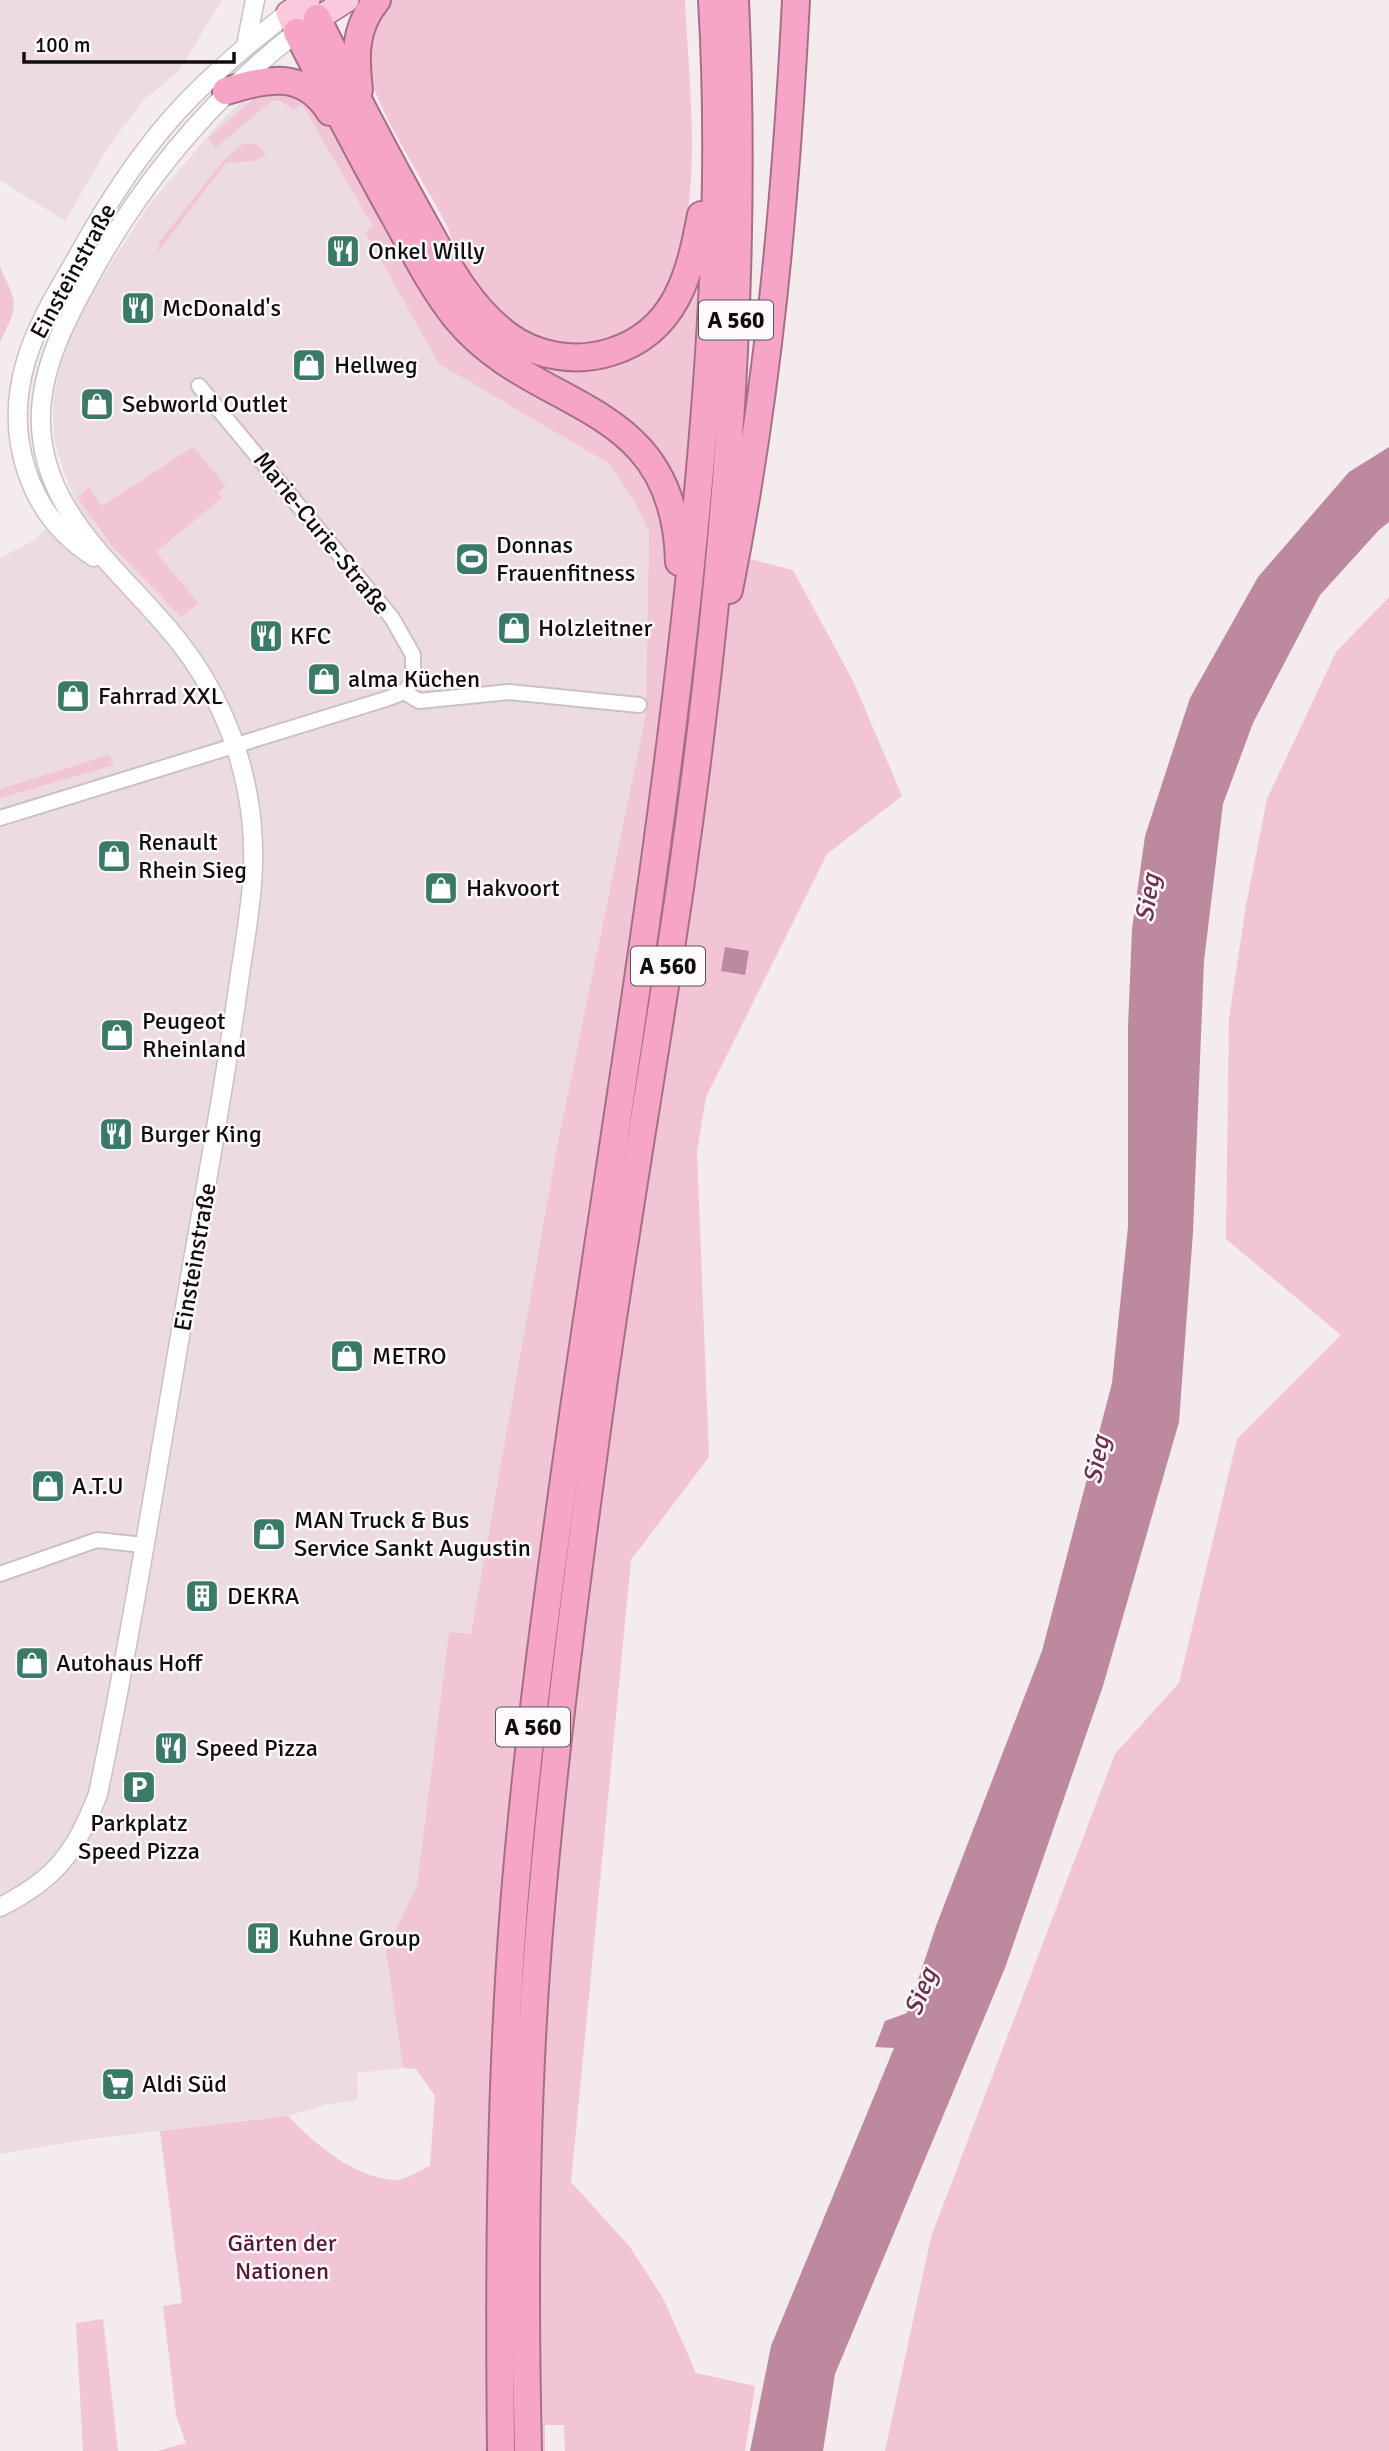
<svg xmlns="http://www.w3.org/2000/svg" width="1389" height="2451" font-family="Signika,sans-serif">
<rect width="100%" height="100%" fill="#f3ebee"/>
<!-- built -->
<path fill="#ecdce2" d="M0,0H222L178,72L144,99L108,147L65,221L0,180Z
M281,101L293,109L301,104L311,116L373,228L365,232L439,364L608,463L633,499L649,532L646,713L557,1147L471,1635L449,1632L417,1885L386,1951L403,2068L357,2073L358,2098L354,2101L327,2104L288,2116L82,2140L0,2154V558L35,540L75,499L64,473L54,437L53,402L62,355L94,290L149,205L222,120L241,102Z"/>
<!-- green -->
<path fill="#f1c4d6" d="M392,0H685C689,85 701,175 679,258C671,291 649,320 619,336C551,371 484,315 456,253C452,245 451,236 448,228C440,212 431,197 422,181C404,148 365,89 367,51C368,34 380,11 392,0Z
M292,90L327,116L428,293L595,420L641,464L670,538L793,570L853,681L902,796L827,854L706,1097L697,1152L709,1457L631,1560L571,2182L630,2247L664,2300L696,2373L755,2386L745,2451H565L564,2425H545V2451H157L186,2443L176,2415L163,2306L182,2303L160,2131L288,2116C315,2144 354,2178 395,2180C405,2180 420,2170 430,2166L435,2096L416,2069L403,2068L386,1951L417,1885L449,1632L471,1634L557,1147L646,713L649,532L633,499L608,463L439,364L365,232L373,227L302,104L293,110L281,101H272L215,148L208,138L257,96Z
M244,143L258,145L266,155L255,161L226,163L157,253L160,241L222,162Z
M0,267C18,306 19,303 0,342Z
M699,274L684,503L683,505L671,484L511,356L593,365Z
M193,447L226,486L218,493L222,498L156,552L198,603L181,617L112,546L78,498L89,487L102,506Z
M1389,597V2451H885L931,2237L1115,1754L1179,1683L1237,1439L1341,1335L1226,1239L1229,1018L1246,905L1267,799L1336,652Z
M109,755L114,765L0,798V789Z
M103,2319L118,2451H83L76,2323Z"/>
<!-- water -->
<path fill="#bc899e" d="M1389,447V522L1379,530L1320,595L1253,723L1223,804L1204,961L1193,1232L1179,1422L1103,1686L1005,1968L835,2374L823,2451H750L771,2346L894,2048L875,2047L885,2021L907,2013L936,1926L1042,1651L1112,1383L1128,1227V1027L1132,929L1145,836L1190,698L1258,577L1349,472Z
M725,947L749,951L745,975L721,971Z"/>
<g fill="none" stroke-linecap="round" stroke-linejoin="round">
<!-- minor casing -->
<g stroke="#c9c1c4" stroke-width="18">
<path id="minor" d="M404,692L419,701L509,692L639,705
M0,818L386,699L404,692L413,681V655L392,618L199,386
M0,1574L97,1540L143,1545"/>
</g>
<!-- tertiary casing -->
<g stroke="#c9c1c4" stroke-width="21">
<path id="tertiary" d="M246,45L255,0
M94,557C27,515 4,435 26,361C36,326 57,292 75,261C104,208 137,156 177,112C211,75 249,43 288,13
M0,1907C56,1879 76,1852 98,1794C135,1617 162,1438 193,1260C210,1165 227,1070 240,974C250,909 260,857 247,791C237,738 213,685 180,643C121,567 29,508 42,399C47,359 64,325 82,291C136,189 206,102 297,32"/>
</g>
<!-- primary casing -->
<g stroke="#a57086" stroke-width="26">
<path id="primary" d="M308,0L288,13L297,32L347,0"/>
</g>
<!-- motorway casing -->
<g stroke="#a57086" stroke-width="30">
<path id="motorway" d="M317,18C349,83 382,147 417,210C442,254 465,303 506,334C536,357 576,363 611,352C676,332 690,274 701,215
M297,32C329,94 361,157 396,219C414,252 432,288 456,318C535,415 675,395 679,562
M359,90C355,56 354,28 377,0
M226,91C267,79 303,69 330,112
M729,590C768,395 786,198 796,0
M501,2451C499,2269 500,2088 514,1907C527,1742 550,1578 573,1415C615,1125 664,836 693,544C711,364 723,181 712,0
M528,2451C524,2282 525,2112 538,1944C552,1767 575,1590 599,1415C623,1239 654,1064 680,888C722,595 749,296 735,0"/>
</g>
<!-- minor -->
<use href="#minor" stroke="#fff" stroke-width="14"/>
<!-- tertiary -->
<use href="#tertiary" stroke="#fff" stroke-width="18"/>
<!-- primary -->
<use href="#primary" stroke="#fac9dd" stroke-width="23"/>
<!-- motorway -->
<use href="#motorway" stroke="#f6a5c7" stroke-width="26"/>
</g>
<!-- icons -->
<defs>
<g id="restaurant-square" transform="scale(1.75)"><rect x="-9" y="-9" width="18" height="18" rx="4" fill="#3a7a68" stroke="#fefafb"/><path d="M-5-6h1v4h1v-4h1v4h1v-4h1v5L-1.5 .5V6h-2V.5L-5-1ZM5-6V6H3V1.5H1.5Q1.5-4 5-6Z" fill="#fff"/></g>
<g id="shop-square" transform="scale(1.75)"><rect x="-9" y="-9" width="18" height="18" rx="4" fill="#3a7a68" stroke="#fefafb"/><path d="M-5-2.5h2.3a2.7 3.5 0 0 1 5.4 0H5L5.5 6h-11ZM-1.5-2.5h3a1.5 2.3 0 0 0-3 0Z" fill="#fff"/></g>
<g id="stadium-square" transform="scale(1.75)"><rect x="-9" y="-9" width="18" height="18" rx="4" fill="#3a7a68" stroke="#fefafb"/><path d="M0-5a6.5 5 0 1 0 0 10a6.5 5 0 1 0 0-10ZM-3.5-1.8h7v3.6h-7Z" fill="#fff"/></g>
<g id="building-square" transform="scale(1.75)"><rect x="-9" y="-9" width="18" height="18" rx="4" fill="#3a7a68" stroke="#fefafb"/><path d="M-4-6H4V6H1V3H-1V6H-4ZM-2.5-4.3h1.7v1.8h-1.7ZM.8-4.3h1.7v1.8H.8ZM-2.5-1h1.7V.8h-1.7ZM.8-1h1.7V.8H.8Z" fill="#fff"/></g>
<g id="parking-square" transform="scale(1.75)"><rect x="-9" y="-9" width="18" height="18" rx="4" fill="#3a7a68" stroke="#fefafb"/><path d="M-3.5-5.5H1a3.5 3.5 0 0 1 0 7H-1V5.5H-3.5ZM-1-3.4V-.6H.8a1.4 1.4 0 0 0 0-2.8Z" fill="#fff"/></g>
<g id="supermarket-square" transform="scale(1.75)"><rect x="-9" y="-9" width="18" height="18" rx="4" fill="#3a7a68" stroke="#fefafb"/><path d="M-6-5.5h2.5l.6 2H6L4.5 2H-2.5L-4.4-4H-6ZM-1.5 3.2a1.3 1.3 0 1 0 .1 0ZM3 3.2a1.3 1.3 0 1 0 .1 0Z" fill="#fff"/></g>
</defs>
<g fill-rule="evenodd">
<use href="#restaurant-square" x="343" y="251"/>
<use href="#restaurant-square" x="138" y="308"/>
<use href="#shop-square" x="309" y="365"/>
<use href="#shop-square" x="97" y="404"/>
<use href="#stadium-square" x="472" y="559"/>
<use href="#shop-square" x="514" y="628"/>
<use href="#restaurant-square" x="266" y="636"/>
<use href="#shop-square" x="324" y="679"/>
<use href="#shop-square" x="73" y="696"/>
<use href="#shop-square" x="114" y="856"/>
<use href="#shop-square" x="441" y="888"/>
<use href="#shop-square" x="117" y="1035"/>
<use href="#restaurant-square" x="116" y="1134"/>
<use href="#shop-square" x="347" y="1356"/>
<use href="#shop-square" x="48" y="1486"/>
<use href="#shop-square" x="269" y="1534"/>
<use href="#building-square" x="202" y="1596"/>
<use href="#shop-square" x="32" y="1663"/>
<use href="#restaurant-square" x="171" y="1748"/>
<use href="#parking-square" x="139" y="1787"/>
<use href="#building-square" x="263" y="1938"/>
<use href="#supermarket-square" x="118" y="2084"/>
</g>
<g text-anchor="middle" dominant-baseline="central" stroke-width="5" stroke-linejoin="round" paint-order="stroke">
<!-- shield labels -->
<g fill="#fefafb" stroke="#575455" stroke-width="2">
<rect x="699" y="300.5" width="74" height="39" rx="5"/>
<rect x="631" y="946.5" width="74" height="39" rx="5"/>
<rect x="496" y="1707.5" width="74" height="39" rx="5"/>
</g>
<g font-size="23" font-weight="bold" fill="#0f0d0e">
<text x="736" y="320">A 560</text>
<text x="668" y="966">A 560</text>
<text x="533" y="1727">A 560</text>
</g>
<!-- poi labels -->
<g font-size="24" fill="#0f0d0e" stroke="#fefafb" text-anchor="start">
<text x="368" y="251">Onkel Willy</text>
<text x="162" y="308">McDonald's</text>
<text x="334" y="365">Hellweg</text>
<text x="122" y="404">Sebworld Outlet</text>
<text x="496" y="545">Donnas<tspan x="496" dy="28">Frauenfitness</tspan></text>
<text x="538" y="628">Holzleitner</text>
<text x="290" y="636">KFC</text>
<text x="348" y="679">alma Küchen</text>
<text x="98" y="696">Fahrrad XXL</text>
<text x="138" y="842">Renault<tspan x="138" dy="28">Rhein Sieg</tspan></text>
<text x="466" y="888">Hakvoort</text>
<text x="142" y="1021">Peugeot<tspan x="142" dy="28">Rheinland</tspan></text>
<text x="140" y="1134">Burger King</text>
<text x="372" y="1356">METRO</text>
<text x="72" y="1486">A.T.U</text>
<text x="294" y="1520">MAN Truck &amp; Bus<tspan x="294" dy="28">Service Sankt Augustin</tspan></text>
<text x="227" y="1596">DEKRA</text>
<text x="56" y="1663">Autohaus Hoff</text>
<text x="196" y="1748">Speed Pizza</text>
<text x="139" y="1823" text-anchor="middle">Parkplatz<tspan x="139" dy="28">Speed Pizza</tspan></text>
<text x="288" y="1938">Kuhne Group</text>
<text x="142" y="2084">Aldi Süd</text>
</g>
<!-- street labels -->
<g font-size="24" fill="#0f0d0e" stroke="#fefafb">
<text transform="translate(73 271) rotate(-61)">Einsteinstraße</text>
<text transform="translate(322 533) rotate(51)">Marie-Curie-Straße</text>
<text transform="translate(195 1257) rotate(-80)">Einsteinstraße</text>
</g>
<!-- park labels -->
<g font-size="24" fill="#541736" stroke="#fefafb">
<text x="282" y="2243">Gärten der<tspan x="282" dy="28">Nationen</tspan></text>
</g>
<!-- water labels -->
<g font-size="26" font-style="italic" fill="#6f2f4d" stroke="#fefafb">
<text transform="translate(1148 898) rotate(-81)">Sieg</text>
<text transform="translate(1097 1460) rotate(-79)">Sieg</text>
<text transform="translate(921 1992) rotate(-69)">Sieg</text>
</g>
</g>
<!-- scale -->
<path d="M24 52v10h210v-10" fill="none" stroke="#0f0d0e" stroke-width="3.5"/>
<text x="35" y="52" font-size="21" fill="#0f0d0e" stroke="#fefafb" stroke-width="5" paint-order="stroke">100 m</text>
</svg>
